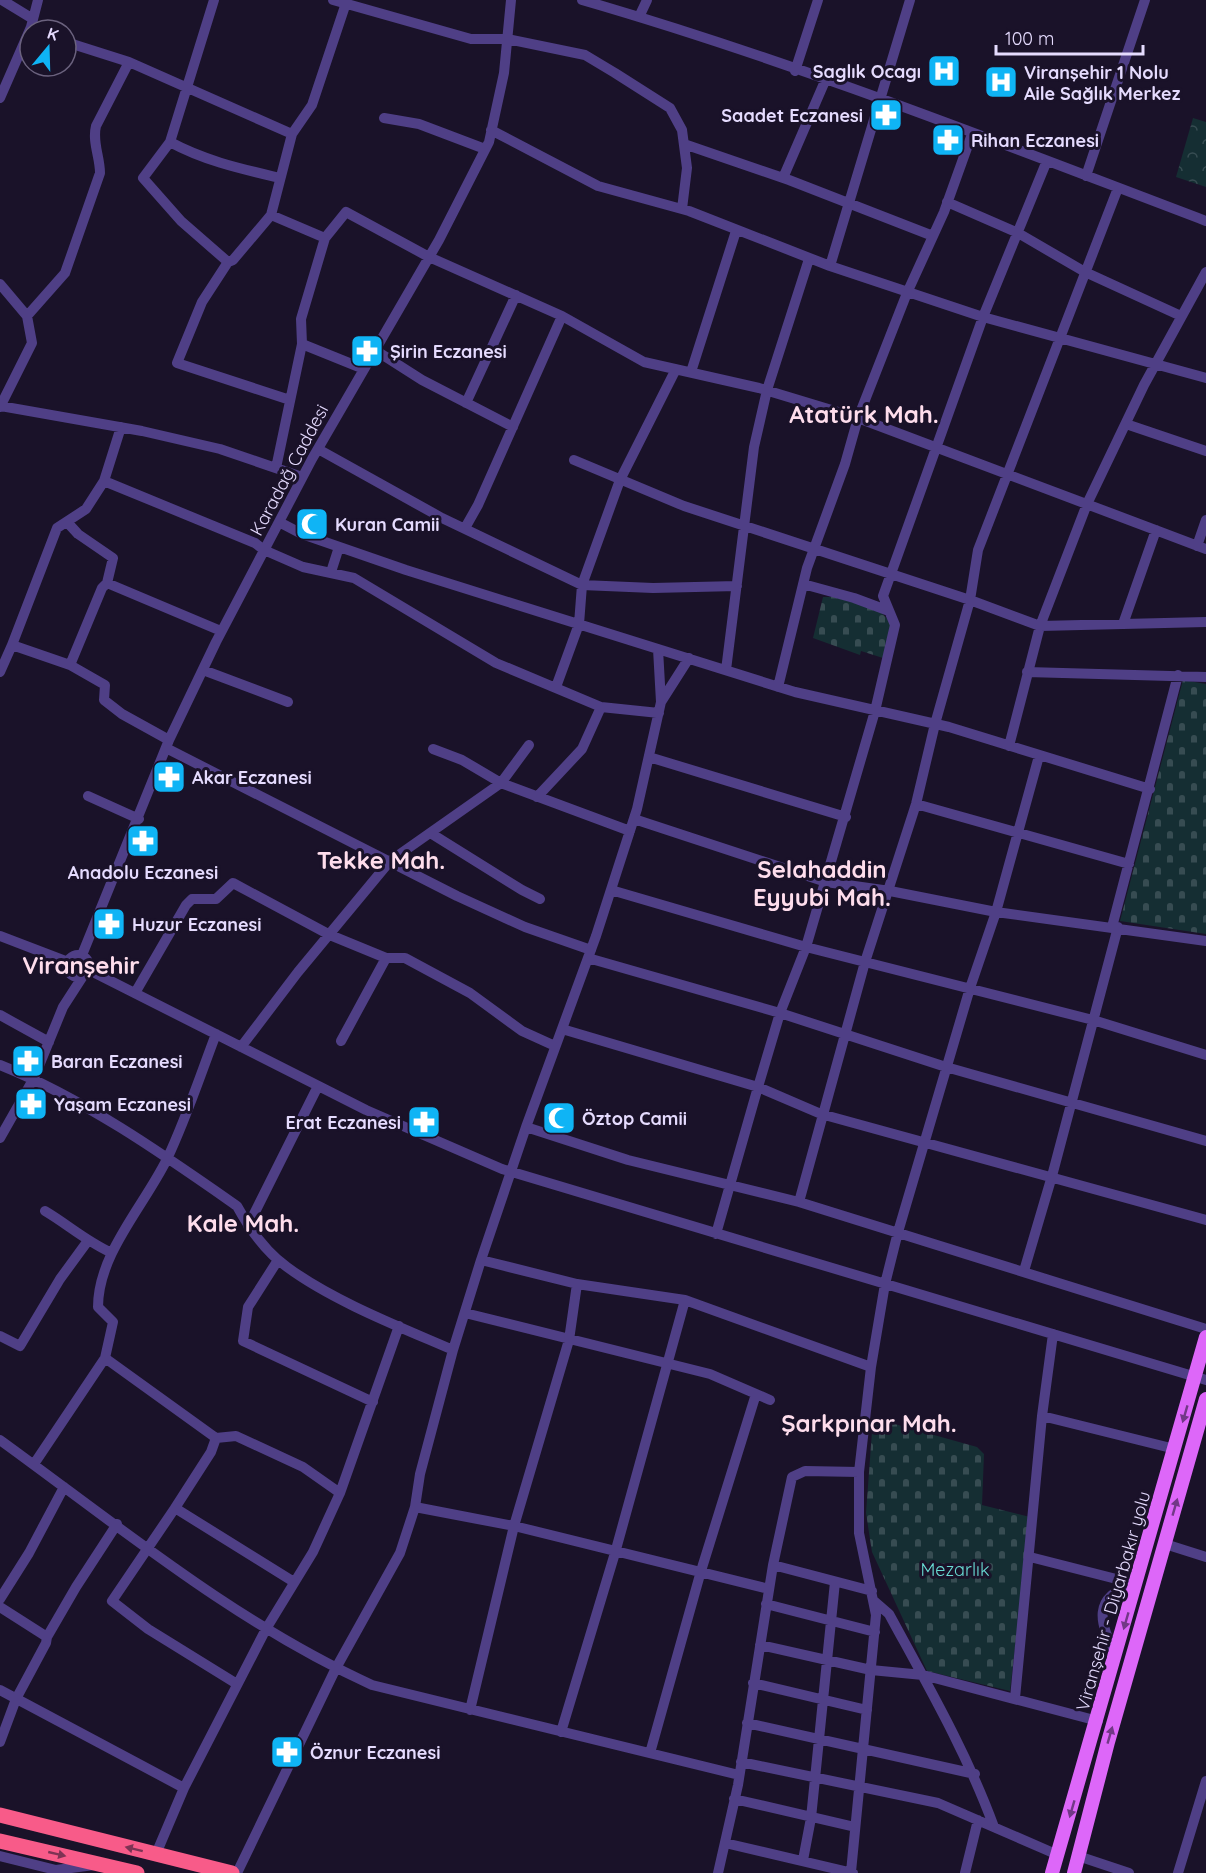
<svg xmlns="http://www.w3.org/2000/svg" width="1206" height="1873" font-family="Quicksand,sans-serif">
<defs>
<pattern id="forest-crowns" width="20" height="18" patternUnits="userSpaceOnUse" patternTransform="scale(1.5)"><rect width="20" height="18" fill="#152e33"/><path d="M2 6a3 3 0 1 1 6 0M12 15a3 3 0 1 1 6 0" fill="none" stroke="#374c52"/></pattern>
<pattern id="cemetery-stones" width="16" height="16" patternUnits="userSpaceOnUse" patternTransform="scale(1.5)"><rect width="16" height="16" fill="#152e33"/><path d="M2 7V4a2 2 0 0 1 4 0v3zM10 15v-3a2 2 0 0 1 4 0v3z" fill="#374c52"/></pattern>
</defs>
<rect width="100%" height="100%" fill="#1a1229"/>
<!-- forest -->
<path fill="url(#forest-crowns)" d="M1193,118L1206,122V187L1176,177Z"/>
<!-- cemetery -->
<path fill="url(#cemetery-stones)" d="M823,597H834L878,609L891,623L883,658L861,651L860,655L813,638Z
M1183,680L1206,684V934L1120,921Z
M873,1418L977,1447L984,1454L982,1505L1030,1517L1010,1691L927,1671L872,1552L866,1513Z"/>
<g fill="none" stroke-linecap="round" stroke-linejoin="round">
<!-- minor -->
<path stroke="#4f3f86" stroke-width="10" d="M2,0L33,19
M214,0L170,142L143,178L181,221L228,262
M333,0L471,39H507L585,55L615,73L670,108L682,130L687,168L682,209
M582,0C793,61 1000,143 1206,221
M639,17L647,0
M66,42L129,62L292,134
M795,71L818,0
M0,98L31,27L38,0
M384,118L419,124L485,149
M491,130L598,186L689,211L830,266L983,317L1206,378
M170,142C205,161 242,169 280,178
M684,144L789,180L933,236
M1086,176L1145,0
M783,178L825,81
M947,202L1018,233L1085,272L1181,316
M271,215L325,238
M830,266L910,0
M0,284L27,316L32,343L0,407
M27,316L65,273L100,173C100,157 92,142 96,126L129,62
M302,344L364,369
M375,350L422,380L513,427
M691,372L736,231
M290,400L177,363L202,302L228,262L233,260L271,215L292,134L312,105L346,3L345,0
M466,403L516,295
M0,406L142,431L220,449L302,477
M1126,424L1206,451
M318,449L442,518L582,585L653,588L737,586
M574,460L684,506L970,600L1040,626L1206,622
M276,468L302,344L301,319L325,238L346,212L429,257L562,316L644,362L759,388L858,418L1206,549
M104,481L255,543L264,550L303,567L354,578L496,663L601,707L659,713
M67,522L78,534L113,558L107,583L102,588L70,665
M279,522L302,534L406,570L795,692L949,727L1150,789
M465,528L478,505L562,316
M1197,546L1206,520
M331,572L339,547
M107,583L221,631
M803,584L854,598L889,611
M1123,624L1156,530
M12,645L57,528L86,509L104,481L121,427
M203,670L288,702
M726,670L754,447L767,390L809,259
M0,672L12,645L70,665L105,685L104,700L122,714L169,740
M1027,672L1206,677
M556,687L579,624L582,585L620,480L676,369
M778,687L807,568L845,464L858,418L907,293L944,212L972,134
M661,702L689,658
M1009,746L1040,626L1087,504L1144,385L1206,272
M166,748L457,896L525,927L591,950
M433,749L462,760L501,783L630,831
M649,757L846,817
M88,796L139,819
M537,797L582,749L601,707
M916,804L1129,864
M634,819L826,882L890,891L996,912L1206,941
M432,834L522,890L540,899
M611,890L806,947L1093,1020L1206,1055
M1112,927L1178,675
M0,936L68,962
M67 966a11 11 0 1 1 22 0a11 11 0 1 1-22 0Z
M82,955L169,740L216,642L312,459L439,240L489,142L504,73L511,0
M588,958L780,1013L946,1067L1206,1141
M89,970L366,1110L502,1169L1206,1380
M135,993L186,905L192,899H216L233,883L330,935L386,958
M0,1015L49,1042
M562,1029L758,1087L821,1114L1206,1220
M341,1041L386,958H405L470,993L522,1031L555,1046
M241,1047L298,972L390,861L501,783L529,745
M0,1065C83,1098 164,1155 237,1206C249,1228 266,1252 287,1267C333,1301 400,1327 453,1350
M526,1127L628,1160L799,1202L1206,1329
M0,1138L34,1078L63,1007L83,976
M799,1202L865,962L916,804L935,724L970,600L978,550L1118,188
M45,1211C67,1224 86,1241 110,1252
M248,1226L318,1086
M716,1234L758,1087L780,1013L806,947L875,711L895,625L883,596L983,317L1046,163
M278,1260L248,1307L243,1341L373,1402
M481,1260L577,1284L685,1300L871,1367
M1024,1271L1052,1176L1118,927
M465,1313L710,1374L770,1400
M0,1336L20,1346L60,1279L87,1242
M105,1358L216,1438L236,1436L303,1467L340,1493L399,1326
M1042,1416L1175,1449
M216,1438L211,1452L175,1508L112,1601L148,1629L237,1684
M0,1440C120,1527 236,1623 372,1685L739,1775
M34,1464L105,1358L113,1322L98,1307C98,1254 144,1206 167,1159C186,1119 200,1076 216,1034
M415,1507L514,1526L769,1589
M175,1508L294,1582
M1165,1544L1206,1557
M1030,1557L1136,1584
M773,1565L872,1591
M0,1599L29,1553L64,1487
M874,1601L889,1614C927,1684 967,1753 994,1827
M766,1604L875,1632
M0,1607L47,1637
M760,1645L871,1670L923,1675L1098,1721
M1116,1654C1099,1624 1092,1596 1133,1585
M753,1683L867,1710
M0,1690L184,1788
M1015,1698L1042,1416L1053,1334
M470,1710L514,1526L569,1340L577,1284
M747,1723L975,1774
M561,1732L615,1553L685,1300
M0,1742L16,1699L46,1643L47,1637L76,1587L117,1524
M650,1753L701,1571L756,1394
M741,1762L938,1803L1058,1855
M734,1799L855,1827
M725,1843L853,1873
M156,1854L184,1788L266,1629L313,1552L340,1493
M0,1856L56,1870L94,1865
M1078,1856L1129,1873
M803,1860L811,1818L835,1582
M851,1872L876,1615L859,1533V1472L871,1367L885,1284L898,1232L970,988L996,912L1039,756
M237,1873L336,1668L400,1553L415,1507L420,1474L453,1350L481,1260L526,1127L596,936L637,809L661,702L658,649
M718,1873L738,1785L773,1565L792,1477L805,1471L859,1472
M965,1873L978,1820
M1178,1873L1206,1781"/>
<!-- major -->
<path stroke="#dd67f9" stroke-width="14" d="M1052,1873L1206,1337
M1074,1873L1108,1742L1206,1399"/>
<!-- highway -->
<path stroke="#f85b89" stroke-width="15" d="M0,1815L232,1873
M0,1841L137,1873"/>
</g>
<!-- one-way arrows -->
<defs><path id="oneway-solid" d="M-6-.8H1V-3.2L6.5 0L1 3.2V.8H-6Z" transform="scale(1.5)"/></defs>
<g fill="#723887">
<use href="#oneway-solid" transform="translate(1185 1414) rotate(106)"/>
<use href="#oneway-solid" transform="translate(1175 1507) rotate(-74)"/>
<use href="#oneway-solid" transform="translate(1126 1621) rotate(106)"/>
<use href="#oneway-solid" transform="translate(1110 1735) rotate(-74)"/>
<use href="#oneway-solid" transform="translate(1072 1809) rotate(106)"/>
</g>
<g fill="#7e3354">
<use href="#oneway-solid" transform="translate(134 1849) rotate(-166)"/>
<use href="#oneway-solid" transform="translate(57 1854) rotate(13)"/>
</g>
<!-- icons -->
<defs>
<g id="hospital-square" transform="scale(1.725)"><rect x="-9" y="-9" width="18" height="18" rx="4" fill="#0fb4f5" stroke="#1a1229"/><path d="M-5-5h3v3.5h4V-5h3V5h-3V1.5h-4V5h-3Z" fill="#fff"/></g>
<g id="pharmacy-square" transform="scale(1.725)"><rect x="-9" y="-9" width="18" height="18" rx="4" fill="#0fb4f5" stroke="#1a1229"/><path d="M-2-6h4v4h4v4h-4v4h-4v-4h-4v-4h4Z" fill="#fff"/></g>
<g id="mosque-square" transform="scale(1.725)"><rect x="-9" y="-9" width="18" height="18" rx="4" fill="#0fb4f5" stroke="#1a1229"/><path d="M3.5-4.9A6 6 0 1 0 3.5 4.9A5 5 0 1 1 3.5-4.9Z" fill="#fff"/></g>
</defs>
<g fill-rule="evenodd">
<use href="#hospital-square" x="944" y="71"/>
<use href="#hospital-square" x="1001" y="82"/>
<use href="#pharmacy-square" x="886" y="115"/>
<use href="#pharmacy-square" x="948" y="140"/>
<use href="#pharmacy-square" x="367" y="351"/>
<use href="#mosque-square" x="312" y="524"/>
<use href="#pharmacy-square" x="169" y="777"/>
<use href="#pharmacy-square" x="143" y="841"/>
<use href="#pharmacy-square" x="109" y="924"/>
<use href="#pharmacy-square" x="28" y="1061"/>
<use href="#pharmacy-square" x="31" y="1104"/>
<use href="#mosque-square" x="559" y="1118"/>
<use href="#pharmacy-square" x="424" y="1122"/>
<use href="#pharmacy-square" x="287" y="1752"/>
</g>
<g text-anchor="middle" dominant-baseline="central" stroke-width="6" stroke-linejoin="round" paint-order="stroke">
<!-- poi labels -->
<g font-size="18" font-weight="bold" fill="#e5dbfe" stroke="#1a1229" text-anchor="start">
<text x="921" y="71" text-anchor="end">Saglık Ocagı</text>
<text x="1024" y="72">Viranşehir 1 Nolu<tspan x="1024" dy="21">Aile Sağlık Merkez</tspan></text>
<text x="863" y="115" text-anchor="end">Saadet Eczanesi</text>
<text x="971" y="140">Rihan Eczanesi</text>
<text x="390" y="351">Şirin Eczanesi</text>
<text x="335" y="524">Kuran Camii</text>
<text x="192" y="777">Akar Eczanesi</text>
<text x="143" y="872" text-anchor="middle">Anadolu Eczanesi</text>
<text x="132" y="924">Huzur Eczanesi</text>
<text x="51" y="1061">Baran Eczanesi</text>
<text x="54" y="1104">Yaşam Eczanesi</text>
<text x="582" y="1118">Öztop Camii</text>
<text x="401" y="1122" text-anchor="end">Erat Eczanesi</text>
<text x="310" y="1752">Öznur Eczanesi</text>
</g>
<!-- street labels -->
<g font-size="18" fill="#e5dbfe" stroke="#1a1229">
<text transform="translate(289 470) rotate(-62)">Karadağ Caddesi</text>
<text transform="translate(1113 1601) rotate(-74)">Viranşehir - Diyarbakır yolu</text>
</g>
<!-- park labels -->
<g font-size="18" fill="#69dcd4" stroke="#1a1229">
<text x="955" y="1569">Mezarlık</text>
</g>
<!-- district labels -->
<g font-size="24" font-weight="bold" fill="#feddec" stroke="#1a1229">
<text x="864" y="414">Atatürk Mah.</text>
<text x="381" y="860">Tekke Mah.</text>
<text x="822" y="869">Selahaddin<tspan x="822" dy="28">Eyyubi Mah.</tspan></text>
<text x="81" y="965">Viranşehir</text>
<text x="243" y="1223">Kale Mah.</text>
<text x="869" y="1423">Şarkpınar Mah.</text>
</g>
</g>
<!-- north arrow -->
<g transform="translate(48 48) rotate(19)"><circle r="28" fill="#1a1229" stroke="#6b627e" stroke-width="1.5"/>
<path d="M0-4.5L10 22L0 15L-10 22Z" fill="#0fb4f5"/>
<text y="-9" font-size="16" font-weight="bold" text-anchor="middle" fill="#e5dbfe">K</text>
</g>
<!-- scale -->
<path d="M996 45v9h147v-9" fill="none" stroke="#e5dbfe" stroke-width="3"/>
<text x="1005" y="45" font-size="18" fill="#e5dbfe" stroke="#1a1229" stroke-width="4.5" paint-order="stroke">100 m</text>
</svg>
